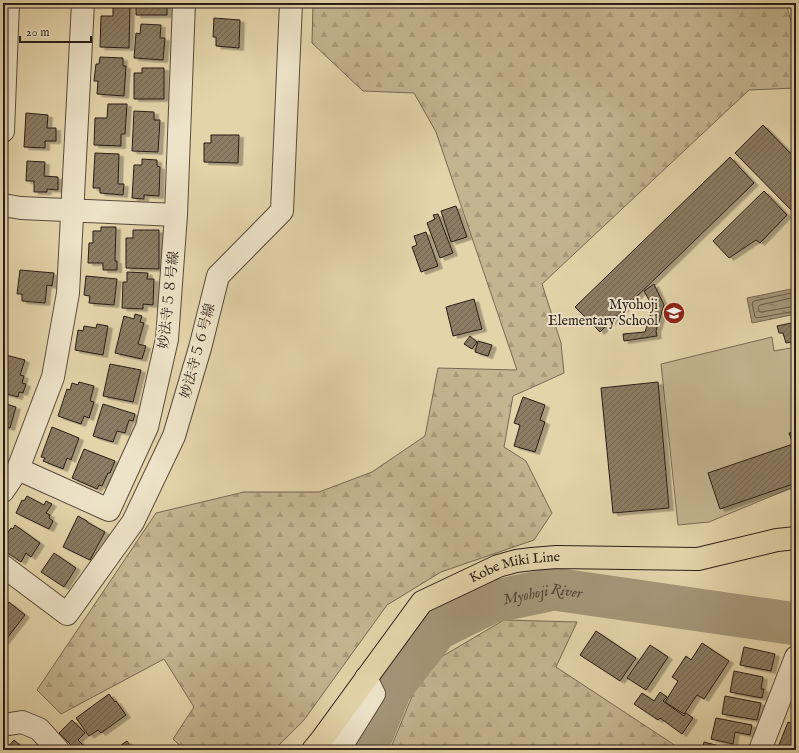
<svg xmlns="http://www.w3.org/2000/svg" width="799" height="753" font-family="'IM FELL English','Noto Serif JP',serif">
<defs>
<pattern id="forest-firs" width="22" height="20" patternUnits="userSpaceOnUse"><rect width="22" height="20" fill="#c4b591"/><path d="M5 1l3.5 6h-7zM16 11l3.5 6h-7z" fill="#a99b7c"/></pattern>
<pattern id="water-ripples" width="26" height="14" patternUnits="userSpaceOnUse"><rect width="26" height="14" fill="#a59678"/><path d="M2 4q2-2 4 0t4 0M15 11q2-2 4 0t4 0" fill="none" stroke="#877a61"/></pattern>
<pattern id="building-hatch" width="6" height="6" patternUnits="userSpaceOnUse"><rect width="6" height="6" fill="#8b7c63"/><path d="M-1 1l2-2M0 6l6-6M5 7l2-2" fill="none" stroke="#726551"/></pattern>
<filter id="shadow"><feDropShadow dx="4.5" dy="2.5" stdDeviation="0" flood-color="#0004"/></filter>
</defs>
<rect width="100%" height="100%" fill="#e4d4aa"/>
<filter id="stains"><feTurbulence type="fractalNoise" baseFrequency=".005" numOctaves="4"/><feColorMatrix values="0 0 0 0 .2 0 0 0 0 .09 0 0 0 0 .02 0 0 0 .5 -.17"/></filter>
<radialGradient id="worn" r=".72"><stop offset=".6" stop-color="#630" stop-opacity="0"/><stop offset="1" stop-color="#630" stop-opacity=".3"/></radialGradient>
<!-- green -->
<path fill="#c4b591" stroke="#776954" d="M772,337L774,351L796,347V486L709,522L678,525L661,364Z"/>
<!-- forest -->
<path fill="url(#forest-firs)" stroke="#776954" d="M313,3H786L796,39V88L749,90L542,284L561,343L564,373L513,396L504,447L526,461L552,513L534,540L441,572L387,605L304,720L274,750H184L173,739L194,707L164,659L61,714L37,690L156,513L244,492H319L372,472L425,436L438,368L517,370L436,132L414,93L363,91L312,43Z
M504,620L577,622L556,667L679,748L680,750H390L417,684L441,657Z"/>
<!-- water -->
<path fill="url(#water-ripples)" stroke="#746651" d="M796,288V314L752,323L747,298Z"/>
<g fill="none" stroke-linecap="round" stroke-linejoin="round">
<!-- shore -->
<path stroke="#685a47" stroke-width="1" d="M796,292L754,301L752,303L755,317L757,318L796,311
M796,297L760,305L758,307L759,311L761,312L796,306"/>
<!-- river -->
<path stroke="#a59678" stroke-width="43" id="s1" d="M363,750L369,742L391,688L437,629L491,602L554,589L796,624"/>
</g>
<!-- building -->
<path fill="url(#building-hatch)" stroke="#2a1d16" filter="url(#shadow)" d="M113,3L130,4L129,48L100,47L101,16H113Z
M136,3H167V15H136Z
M796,6V22L791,8Z
M214,18L240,20L239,48L216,46V37H213Z
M141,24L161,25L160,38H165L163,60L134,58L136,33L140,34Z
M100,57L123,58V66H126L124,96L97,94L98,81H94L96,64H99Z
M142,68H164V99H134V73H142Z
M108,104H127L125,134H121V146L94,145L95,118H107Z
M134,111L154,112V120H160L158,152L132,151Z
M26,113L48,115L47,128H56V141H45V148L24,147Z
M763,125L796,159V210L793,212L735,153Z
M211,135H239L238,163L204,162V143H211Z
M95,153L119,154L118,184H124L123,195L100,193V188H93Z
M730,157L754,183L600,332L575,307Z
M142,159L157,160V166L160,167L159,196L144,195V199L132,198L134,165H142Z
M27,161L45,162L44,176L58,177V190L47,189V192H34V181H26Z
M764,191L787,215L760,243L756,240L729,258L713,241Z
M456,206L467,237L451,242L441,211Z
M438,214L453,253L440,258L427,223L435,219L433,215Z
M101,227H116L115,261H117V270H103V263H88L89,243H93V231H101Z
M133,230H159V269L126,268V238H133Z
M426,232L438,266L421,272L412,247L417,245L414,236Z
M20,270L54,273L52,286L47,285L45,303L22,301V294H17Z
M127,272L148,273L147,279H154L153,305L143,304V309L122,308L123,282H127Z
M86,276L117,279L114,305L89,303L90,296L84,295Z
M654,284L664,305L656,331L657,336L624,341L623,334L645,332L653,307L644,291Z
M474,299L482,329L453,336L446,307Z
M135,314L142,316L140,322L144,323L138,344L146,346L142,359L115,353L124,316L134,319Z
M796,322V341L786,343L783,333H779L777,326Z
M97,324L108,326L103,355L75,350L78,330L83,331L84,326L96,328Z
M470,336L477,342L472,349L464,344Z
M478,341L492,345L488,356L475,352Z
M6,355L25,360L20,375L24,376L22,383L26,384L23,393L19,392L18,397L3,393V366Z
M110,364L141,370L133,402L103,396Z
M79,382L94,386L90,401L94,402L89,418L84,416L81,424L58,416L67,389L70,390L72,383L78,385Z
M658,382L669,508L613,513L601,388Z
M523,397L545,405L540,420L545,422L535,452L514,446L520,425L514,423Z
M3,403L16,407L10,428L3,426Z
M103,404L135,414L133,421L129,420L125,433L117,431L113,442L93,436Z
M52,427L79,438L71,460L67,458L63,469L43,461L45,458L41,457Z
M796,431V483L720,509L708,473L793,444L789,433Z
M84,449L115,461L110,473H108L102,486L99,485L97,489L72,478Z
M27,496L44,505L46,501L52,504L46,513L50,515L49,518L53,521L49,529L16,513L22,500L24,501Z
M78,516L87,521V522L105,532L90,560L63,547Z
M15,525L40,543L31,557L26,553L21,562L3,550V539L11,528L13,529Z
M54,553L76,568L64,587L41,572Z
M9,602L25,615L4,642L3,641V610Z
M596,631L636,658L620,681L580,655Z
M702,643L729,661L704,699L697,695L684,714L665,702L678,681L672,677L686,656L691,660Z
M650,645L668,657L646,690L627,678Z
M744,647L775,654L771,671L740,665Z
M734,671L763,677L761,689H764L762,698L730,692Z
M660,692L667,697L663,701L684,716L686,713L693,718L682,734L660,718L658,720L634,704L642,693L654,701Z
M109,694L115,702L116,701L126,715L101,733L98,730L89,736L76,718Z
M725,696L761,703L757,720L722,714Z
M716,718L752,725L750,735L735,732L733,744L711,739Z
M72,720L85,733L78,740L83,745L82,750H76L59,733Z
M788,722L796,725L795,733H796V750H777Z
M14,740L25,750H5Z
M127,741L134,750H114Z
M704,742L731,749V750H702Z"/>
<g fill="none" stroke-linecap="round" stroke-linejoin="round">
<!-- minor casing -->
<g stroke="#584b3b" stroke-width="24">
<path id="minor" d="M3,205L21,208L176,215
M18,469L109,510L147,427L167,339L176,215L184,3
M3,491L18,469L53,377L68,293L83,3
M3,566L67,614L133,522L174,436L200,348L218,276L282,211L291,3
M3,725L22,722L39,729L58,750
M339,750L374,694L366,678
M760,750L796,657"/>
</g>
<!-- tertiary casing -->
<g stroke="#584b3b" stroke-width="24">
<path id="tertiary" d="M3,131L8,3"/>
</g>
<!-- primary casing -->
<g stroke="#2a1d16" stroke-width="24">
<g id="primary">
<path id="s2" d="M313,750L322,739L422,602L498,566L516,561L532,559L556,557L698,559L777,540L796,538"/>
</g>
</g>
<!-- minor -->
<use href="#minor" stroke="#ede3c8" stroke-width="22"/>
<!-- tertiary -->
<use href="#tertiary" stroke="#ede3c8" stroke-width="22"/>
<!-- primary -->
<use href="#primary" stroke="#e4d4aa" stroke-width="22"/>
</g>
<!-- icons -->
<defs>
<g id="school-disc" transform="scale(1.15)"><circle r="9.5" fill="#8f2418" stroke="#ede3c8"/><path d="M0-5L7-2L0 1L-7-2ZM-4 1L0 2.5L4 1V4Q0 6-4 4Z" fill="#fff"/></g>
</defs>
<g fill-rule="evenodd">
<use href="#school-disc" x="674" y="313"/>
</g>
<g text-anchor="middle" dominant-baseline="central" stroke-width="4" stroke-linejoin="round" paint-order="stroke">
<!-- street labels -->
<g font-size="14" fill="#2a1d16" stroke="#ede3c8">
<text transform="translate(169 300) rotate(-84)">妙法寺５８号線</text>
<text transform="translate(198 351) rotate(-75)">妙法寺５６号線</text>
<text stroke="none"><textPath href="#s2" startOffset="284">Kobe Miki Line</textPath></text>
</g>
<!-- poi labels -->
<g font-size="14" fill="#2a1d16" stroke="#ede3c8" text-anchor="end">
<text x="658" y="305">Myohoji<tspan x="658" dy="16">Elementary School</tspan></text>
</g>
<!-- water labels -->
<g font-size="15" font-style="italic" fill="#554738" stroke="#ede3c8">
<text stroke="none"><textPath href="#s1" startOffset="256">Myohoji River</textPath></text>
</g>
</g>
<!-- margin -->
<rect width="799" height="753" fill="none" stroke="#e4d4aa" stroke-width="16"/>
<rect x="4" y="4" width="791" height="745" fill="none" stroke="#2a1d16" stroke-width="2"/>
<rect x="8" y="8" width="783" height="737" fill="none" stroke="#2a1d16"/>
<!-- scale -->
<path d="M20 36v6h71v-6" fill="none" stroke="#2a1d16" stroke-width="2"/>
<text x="26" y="36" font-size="12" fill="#2a1d16" stroke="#ede3c8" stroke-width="3" paint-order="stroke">20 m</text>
<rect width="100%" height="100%" filter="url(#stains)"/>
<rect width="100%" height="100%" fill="url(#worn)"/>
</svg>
